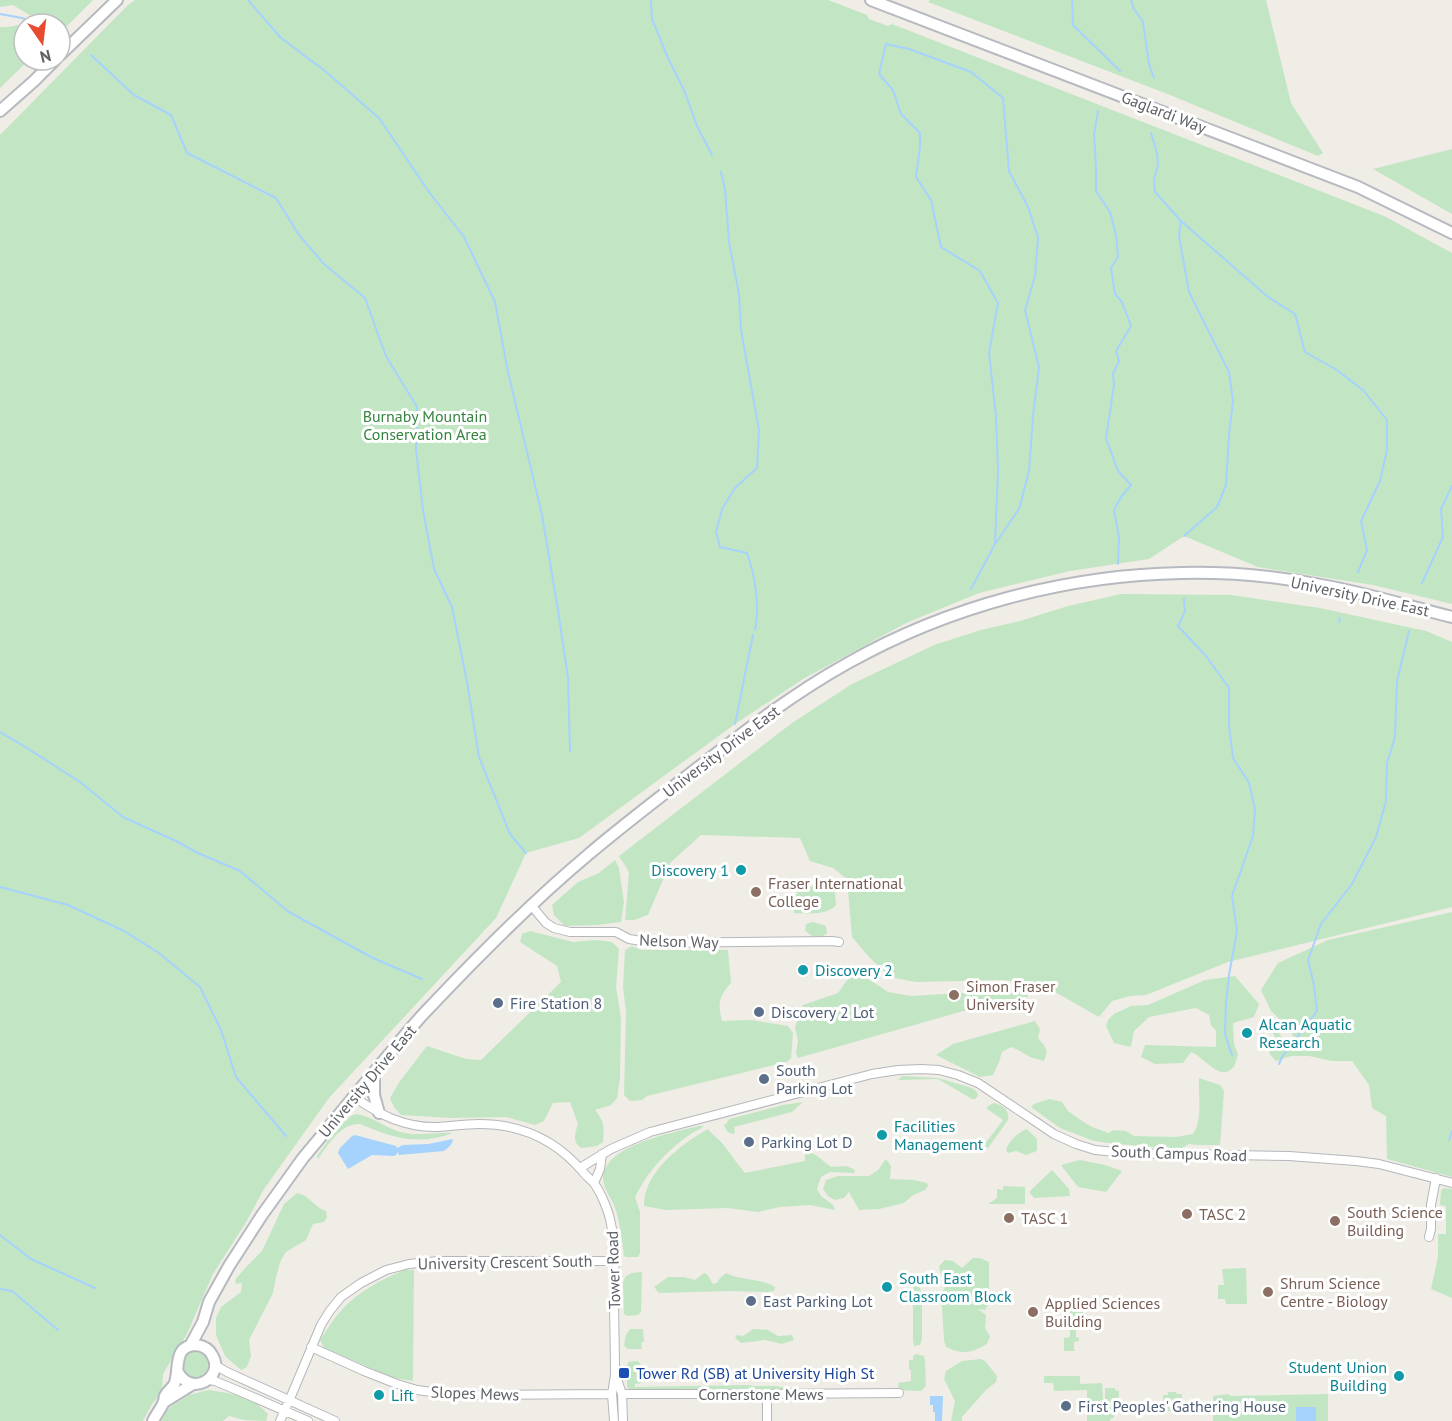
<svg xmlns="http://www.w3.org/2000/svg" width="1452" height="1421" font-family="'PT Sans',sans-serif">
<rect width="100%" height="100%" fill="#efede5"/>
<!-- green -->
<path fill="#c2e6c4" d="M0,0H93L67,26L60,29V24H44L13,5L0,7Z
M135,0H828L867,15L869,19L888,26L892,24L1384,216L1452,253V604L1373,585L1258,567L1184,536L1149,559L1070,571L979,593L906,623L803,679L735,724L579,838L526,853L496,918L329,1098L264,1189L245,1224L213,1274L187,1334L163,1374L162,1392L152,1404L143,1421H0V135L127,6Z
M930,0H1266L1291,103L1323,153L1318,156L1170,95L928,2Z
M24,24V60H29L0,88V27C10,28 19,24 28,24Z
M1452,149V214L1373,169Z
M1121,594L1231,595L1320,608L1426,631L1452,642V907L1228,962L1146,995L1130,996L1112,1001L1099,1017L1057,993L1031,983L1001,980L916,982L890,977L869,957L852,937L847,879L833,868L810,861L800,838L701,835L670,863L648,915L634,920H625L629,872L619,856L792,723L852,684L934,645L981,630L1020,621L1068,606Z
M615,860L619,868L624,902L621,922L597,925L565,926L554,915L552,905L578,882L599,873Z
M826,885L835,893L836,905C826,916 809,913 794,913L793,902L799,889L814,886Z
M1452,912V1177L1387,1159L1386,1116L1372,1108L1369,1085L1352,1061H1332L1309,1056H1291L1276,1061L1269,1053L1275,1037L1265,1018L1270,1019L1283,1039L1296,1043L1290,1029L1271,1011L1261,990L1278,963L1328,940Z
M813,922L826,926L827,933C819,940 812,938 805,930L806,924Z
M530,931L573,942L596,940L612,942L619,949L616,987L621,1018L620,1078L617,1098L611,1105L595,1110C605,1123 604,1126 603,1142L597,1146L581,1148C572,1141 575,1134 578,1124L570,1102L553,1103L544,1121L535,1125L506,1117L452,1118L401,1115L394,1107L390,1098L400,1081L427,1046L466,1059L481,1060L561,982L557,966L520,942L522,934Z
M632,946L642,950H728L731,983C718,997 718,1004 722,1021L751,1020L788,1026L793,1033L791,1058L787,1062L647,1096L642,1100L630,1101L624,1095L626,1012L623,987L625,950Z
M861,974L888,992L911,996L960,993L990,994L1022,992L1028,995L1026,1000L1021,1004L1009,1001L967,1010L798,1058L796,1054L798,1041L795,1027L803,1005L838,993L850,976Z
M1235,976L1259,1004L1254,1017L1233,1023L1234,1044L1238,1055L1234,1067C1232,1068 1228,1072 1226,1072C1214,1074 1201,1055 1191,1052L1183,1063L1155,1064L1141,1057L1145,1045L1216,1047V1031L1211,1025L1209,1015L1196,1008L1149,1017L1134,1031L1131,1047L1114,1043L1106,1026L1108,1020L1114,1014L1131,1006L1148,1005L1205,980Z
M1035,1021L1040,1029L1038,1038L1044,1045L1047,1052L1044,1061L1030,1057L1020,1051L1011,1047L1002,1052L999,1062L993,1075L980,1077L936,1055L953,1044Z
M902,1076L938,1078L972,1088L977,1092L978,1096L975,1099H972L938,1079L898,1080Z
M1199,1078L1220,1085L1224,1091L1220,1145H1198L1189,1144L1180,1149L1117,1144L1094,1141L1060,1128L1031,1107L1034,1104L1049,1099L1062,1102L1068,1111L1082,1121L1092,1127L1109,1133L1113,1130L1126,1131L1134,1136L1176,1137L1193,1134C1203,1120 1198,1095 1199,1078Z
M803,1102L792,1112L734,1127L735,1133L733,1134C728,1133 725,1130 724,1124H726L729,1119L783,1105Z
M993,1103C1002,1104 1010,1110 1008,1120L988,1148L984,1145L1003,1120L986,1108Z
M356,1114C373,1116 387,1130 405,1133C421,1136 437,1132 453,1133C418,1146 393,1138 360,1124C341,1123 328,1145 318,1159L317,1156C326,1144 342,1118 356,1114Z
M699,1126H704C699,1130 693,1132 688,1136C665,1152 647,1173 635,1197L640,1212V1253L638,1257H626L624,1256C622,1239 620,1221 614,1205C611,1198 606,1192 604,1184C594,1147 675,1132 699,1126Z
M708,1129C712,1135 718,1138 723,1144C730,1154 737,1163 745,1173L805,1161V1150L816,1155L831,1167L847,1166L855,1170L854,1173L830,1172L821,1177L817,1189L821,1196L833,1205L835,1210L810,1205L780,1207L758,1212L727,1208L666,1210L644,1206C643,1173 681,1144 708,1129Z
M1027,1129L1037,1139V1151L1026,1155L1016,1151L1008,1153L1006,1150C1009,1140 1018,1133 1027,1129Z
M886,1159L891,1166L890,1179L914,1180L927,1183L928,1186L925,1190L913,1195L904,1203L879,1209L859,1210L849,1192L844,1198L835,1200L828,1196L823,1189L826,1180L838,1176H869L878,1170Z
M1080,1160L1105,1165L1122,1171L1106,1192L1078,1187L1061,1165Z
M1052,1170L1069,1189L1070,1196L1034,1198L1029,1192Z
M1003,1186L1025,1187V1204H988L997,1198V1189L1003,1190Z
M1444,1188L1452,1189V1298L1431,1289L1438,1257V1234H1446V1206L1440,1205L1441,1190Z
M297,1193C309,1195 314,1207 326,1211L327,1217L324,1222L313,1224L306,1240L286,1252L281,1260L276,1277L273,1293L249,1340L251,1356L247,1367L241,1370L225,1356L216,1335V1318L221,1307L241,1292L242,1283L236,1284L235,1280L246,1267L262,1251L284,1204Z
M973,1258H980L989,1262V1303L985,1310L978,1309L986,1315L985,1328L990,1336L987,1344C971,1353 963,1355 946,1347L944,1340L941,1293L948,1283L941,1275L939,1266L945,1260L953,1261L962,1268Z
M1246,1268L1247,1304H1226L1225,1299H1218V1285H1224L1222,1269Z
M405,1270H414L413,1381L394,1378L324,1348L320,1340C326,1331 332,1321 339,1313C357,1292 380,1280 405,1270Z
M642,1272L641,1312L638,1315L627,1316L624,1314L623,1283L625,1277L631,1273Z
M704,1273L707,1274L713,1284L717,1283L720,1278L726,1273C741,1281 761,1278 775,1287L774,1291L768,1292L731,1291L659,1293L654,1287L668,1277H684L695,1280Z
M916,1285L920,1288L922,1297V1339L920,1345L914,1346L913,1340V1289L914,1286Z
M1070,1308H1078V1312H1083L1086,1321H1079V1329L1076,1330V1337L1079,1338V1341L1074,1342V1350L1076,1351H1064V1338L1070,1337Z
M630,1329H643L644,1341L641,1343L642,1349H627L624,1345L626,1335Z
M753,1329L768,1330L778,1336L792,1335L794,1340L782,1344L765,1340L741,1343L735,1338L737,1335L743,1336Z
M182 1365a13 13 0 1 1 26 0a13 13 0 1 1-26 0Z
M916,1354L924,1356L925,1360L926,1386L921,1391L899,1390L898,1383L911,1381V1370L909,1369V1360H913V1356Z
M981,1359L986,1362L997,1376L996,1382L986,1390L962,1417V1421H951L955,1401L944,1379L946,1371L962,1361Z
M638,1361L641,1365V1383L635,1384V1387L749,1385L752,1386H775L803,1390L804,1391L634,1392L627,1387V1379L625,1378V1367L628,1364V1362Z
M1044,1376H1080V1384L1102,1383L1103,1399L1113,1408L1114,1418H1111L1110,1421H1087V1390L1054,1391L1053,1383H1044Z
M1105,1388H1115V1390L1119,1391L1118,1403L1114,1407L1105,1399Z
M208,1390C231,1393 252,1397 268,1414L266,1421L244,1420L229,1416L223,1421H161L169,1408L189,1395Z
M1168,1392H1176L1177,1394H1182V1411H1164V1415H1158L1163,1401V1395H1168Z
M1228,1394L1231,1396L1328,1394V1421H1213V1396Z"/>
<!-- water -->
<path fill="#a6d2fe" d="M355,1135L396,1146L397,1148L403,1145L428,1144L453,1139C452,1145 449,1147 444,1151L399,1155L398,1152L396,1155L394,1156L372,1155L348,1169L338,1153L340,1148L352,1136Z
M930,1396H943L942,1421H935V1412H933V1405H930Z
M1296,1407H1316V1421H1296Z"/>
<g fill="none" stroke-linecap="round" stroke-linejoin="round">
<!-- stream -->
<path stroke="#a6d2fe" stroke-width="2" d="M248,0L281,38L325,71L379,118L429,192L464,237L495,302L508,372L542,515L558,610L568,678L570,751
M651,0L652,19L668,58L684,90L697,126L712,155
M1072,0L1073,25L1120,71
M1131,0L1134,9L1143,22L1149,64L1154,78
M0,14L22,18L32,22
M91,55L134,95L171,115L187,153L276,198L299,235L324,264L365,298L386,356L417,407L416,450L423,510L434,569L452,607L467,682L479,757L510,834L526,853
M1098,111L1094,135L1096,167V191L1110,212L1116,235L1118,257L1111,268L1115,294L1122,302L1131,326L1116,351L1119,361L1113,374L1114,385L1106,438L1118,471L1131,485L1121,497L1114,510L1119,537L1118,564
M1151,133L1157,153L1158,166L1154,179L1155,192L1181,221L1179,236L1189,292L1229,372L1233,401L1229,435L1226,485L1217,507L1184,536
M721,172L725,189L729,242L739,294L741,330L759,430L757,468L735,488L722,509L716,532L720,547L747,553C755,575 760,607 755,630
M1181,221L1268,297L1295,314L1305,352L1337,370L1364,391L1387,420V450L1380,481L1361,521L1367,550L1358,572
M1422,583L1443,537L1441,509L1452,486
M971,589L995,544L1019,509L1029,471L1033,416L1039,367L1025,310L1035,276L1038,237L1028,207L1009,171L1003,98L971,72L909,49L886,44L879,74L893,90L901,114L920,133V147L916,177L931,200L941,247L980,271L998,303L989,353L996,416L998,471L995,544
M1184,599L1185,611L1178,626L1206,656L1229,688V725L1233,758L1249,783L1255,809L1253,836L1232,896L1237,931L1229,975L1226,1004L1225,1034L1232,1055
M1339,622L1340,618
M735,724L753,635
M0,732L27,748L80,782L123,817L178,842L198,853L240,871L289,912L373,958L422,979
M0,887L68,905L124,931L159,953L200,987L221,1030L236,1077L286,1136
M1279,1064L1282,1057L1317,1011L1314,985L1308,960L1321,924L1352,884L1376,837L1386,801L1387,763L1395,737L1397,681L1409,631
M1449,1140L1452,1131
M0,1235L31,1259L95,1288
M0,1289L12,1291L58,1330"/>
<!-- street casing -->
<g stroke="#b5b7bc" stroke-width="10">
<path id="street" d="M531,905L546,923L554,928L570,932H616L629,939L654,943L832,941L839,942
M354,1097C380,1115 405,1128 438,1127C452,1126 466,1124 479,1124C522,1124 556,1140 583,1172C586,1176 590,1179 593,1182C601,1192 609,1212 611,1224C616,1246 614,1270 614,1293C614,1320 615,1348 615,1375L612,1394L614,1421
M580,1168L611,1149L650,1132L872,1074L898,1070L921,1069L939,1070L958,1075L978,1083L1054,1134L1076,1144L1095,1150L1126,1153L1289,1156L1356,1161L1379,1164L1452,1183
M594,1183L600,1169L602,1154
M1429,1237L1431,1229V1205L1436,1178
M311,1347L364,1371L397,1384L417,1390L454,1395L612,1394
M215,1365L227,1372L335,1421
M616,1376L622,1394L623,1421
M209,1380L215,1381L246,1394L308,1421
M622,1394H767L899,1393
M280,1421L292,1394L321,1325L329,1312L341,1297L361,1283L386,1270L409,1264L438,1261H614
M767,1421V1394"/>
</g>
<!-- secondary casing -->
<g stroke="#b6b9bf" stroke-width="14">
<path id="secondary" d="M871,0L1358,187L1452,233
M60,55L117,0
M0,111L34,81L55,60
M374,1073V1095L379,1113
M190,1346L203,1322L209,1302L229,1266L262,1215L303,1158C331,1125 358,1091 386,1058C401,1040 415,1022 431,1006C481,953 533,901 589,854C622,826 656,800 691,773C741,734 792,694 848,663C949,606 1067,575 1182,573C1232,572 1284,577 1332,587C1372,595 1412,607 1452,617
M164,1402L193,1384
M153,1421C156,1414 162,1408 164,1401C165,1399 164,1397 165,1396C167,1392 171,1389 174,1385C181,1371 171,1345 197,1345C203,1346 209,1349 212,1355C226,1377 190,1399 177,1370"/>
</g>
<!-- street -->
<use href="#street" stroke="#fff" stroke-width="8"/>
<!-- secondary -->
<use href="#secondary" stroke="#fff" stroke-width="10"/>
</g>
<!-- markers -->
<g fill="#0f9aa8" stroke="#fff" stroke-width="2">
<circle cx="741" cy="870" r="6"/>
<circle cx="803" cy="970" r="6"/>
<circle cx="1247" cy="1033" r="6"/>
<circle cx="882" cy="1135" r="6"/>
<circle cx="887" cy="1287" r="6"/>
<circle cx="1399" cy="1376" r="6"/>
<circle cx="379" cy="1395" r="6"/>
</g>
<g fill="#8d6e63" stroke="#fff" stroke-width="2">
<circle cx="756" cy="892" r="6"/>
<circle cx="954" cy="995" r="6"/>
<circle cx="1187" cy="1214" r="6"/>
<circle cx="1009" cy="1218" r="6"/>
<circle cx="1335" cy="1221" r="6"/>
<circle cx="1268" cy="1292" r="6"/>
<circle cx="1033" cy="1312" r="6"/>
</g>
<g fill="#5c6f8a" stroke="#fff" stroke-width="2">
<circle cx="498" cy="1003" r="6"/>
<circle cx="759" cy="1012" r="6"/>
<circle cx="764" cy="1079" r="6"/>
<circle cx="749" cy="1142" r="6"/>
<circle cx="751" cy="1301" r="6"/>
<circle cx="1066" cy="1406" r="6"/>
</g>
<rect fill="#1a4fb4" stroke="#fff" stroke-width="2" x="618" y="1367" width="12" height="12" rx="3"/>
<g text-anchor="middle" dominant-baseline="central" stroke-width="6" stroke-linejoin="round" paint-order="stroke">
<!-- street labels -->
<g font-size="16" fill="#5d6065" stroke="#fff">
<text transform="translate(1164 112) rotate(21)">Gaglardi Way</text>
<text transform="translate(1360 596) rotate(12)">University Drive East</text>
<text transform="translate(721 751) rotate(-37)">University Drive East</text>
<text transform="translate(679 941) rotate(2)">Nelson Way</text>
<text transform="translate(367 1081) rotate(-50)">University Drive East</text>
<text transform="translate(1179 1153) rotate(2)">South Campus Road</text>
<text transform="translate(505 1262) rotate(-1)">University Crescent South</text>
<text transform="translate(613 1270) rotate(-92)">Tower Road</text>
<text transform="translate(475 1393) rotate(2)">Slopes Mews</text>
<text x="761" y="1394">Cornerstone Mews</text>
</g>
<!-- park labels -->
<g font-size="16" fill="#36833f" stroke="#fff">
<text x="425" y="416">Burnaby Mountain<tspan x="425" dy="18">Conservation Area</tspan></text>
</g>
<!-- culture labels -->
<g font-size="16" fill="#0d838f" stroke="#fff" text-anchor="start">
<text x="729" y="870" text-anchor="end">Discovery 1</text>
<text x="815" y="970">Discovery 2</text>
<text x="1259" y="1024">Alcan Aquatic<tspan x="1259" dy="18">Research</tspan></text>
<text x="894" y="1126">Facilities<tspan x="894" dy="18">Management</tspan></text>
<text x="899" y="1278">South East<tspan x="899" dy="18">Classroom Block</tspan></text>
<text x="1387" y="1367" text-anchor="end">Student Union<tspan x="1387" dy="18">Building</tspan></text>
<text x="391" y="1395">Lift</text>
</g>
<!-- education labels -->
<g font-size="16" fill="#785e54" stroke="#fff" text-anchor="start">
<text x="768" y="883">Fraser International<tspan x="768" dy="18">College</tspan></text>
<text x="966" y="986">Simon Fraser<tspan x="966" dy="18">University</tspan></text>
<text x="1347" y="1212">South Science<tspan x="1347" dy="18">Building</tspan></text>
<text x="1199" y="1214">TASC 2</text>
<text x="1021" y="1218">TASC 1</text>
<text x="1280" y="1283">Shrum Science<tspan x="1280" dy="18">Centre - Biology</tspan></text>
<text x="1045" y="1303">Applied Sciences<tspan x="1045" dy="18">Building</tspan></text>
</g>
<!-- service labels -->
<g font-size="16" fill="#4e5e75" stroke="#fff" text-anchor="start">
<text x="510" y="1003">Fire Station 8</text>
<text x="771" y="1012">Discovery 2 Lot</text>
<text x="776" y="1070">South<tspan x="776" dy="18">Parking Lot</tspan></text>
<text x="761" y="1142">Parking Lot D</text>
<text x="763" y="1301">East Parking Lot</text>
<text x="1078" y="1406">First Peoples' Gathering House</text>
</g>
<!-- transit labels -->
<g font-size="16" fill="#164399" stroke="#fff" text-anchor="start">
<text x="636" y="1373">Tower Rd (SB) at University High St</text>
</g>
</g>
<!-- north arrow -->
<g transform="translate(42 42) rotate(166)"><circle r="28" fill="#ffffff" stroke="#bebfc1" stroke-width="1.5"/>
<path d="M0-4.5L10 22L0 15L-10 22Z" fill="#e74c33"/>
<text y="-9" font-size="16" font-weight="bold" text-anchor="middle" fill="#5d6065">N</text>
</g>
</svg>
